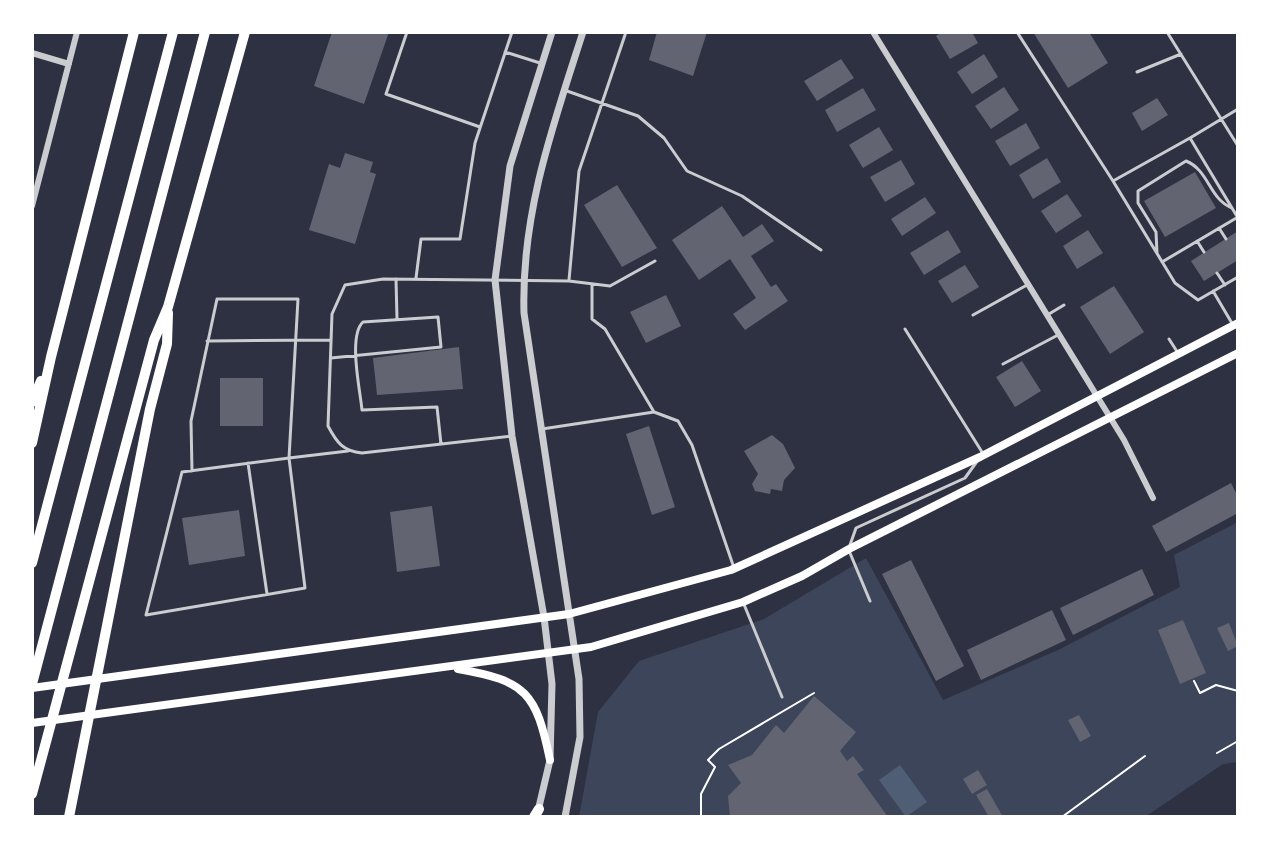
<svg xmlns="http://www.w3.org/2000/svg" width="1270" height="849" font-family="'Varela Round',sans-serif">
<rect width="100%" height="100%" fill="#2d3142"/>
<!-- green -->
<path fill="#3c4559" d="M1238,522V762L1223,764L1145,817H579L598,712L639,661L764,619L866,558L943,700L1058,650L1180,587L1174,555Z"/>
<!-- water -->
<path fill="#4f5d75" d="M900,765L927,802L906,817L879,780Z"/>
<!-- building -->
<path fill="#626471" d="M332,32H389L364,104L314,86Z
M657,32H707L693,76L649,60Z
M942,32H972L978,43L950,59L936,36Z
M1033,32H1089L1108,63L1068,88Z
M984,54L998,77L972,94L957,72Z
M841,59L854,78L817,101L804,81Z
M1004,87L1019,110L991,129L975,106Z
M863,88L876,110L837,132L825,110Z
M1157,98L1168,115L1142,131L1132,113Z
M1026,123L1040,148L1010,166L995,141Z
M879,127L893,150L863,168L849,145Z
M345,153L373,162L370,172L376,174L355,244L309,230L329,164L340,168Z
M1047,158L1061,182L1033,199L1019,175Z
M901,160L915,184L885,202L870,177Z
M1195,172L1216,208L1165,237L1144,201Z
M617,185L657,248L622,267L584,205Z
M1067,194L1082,216L1056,233L1041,211Z
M925,197L936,213L902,236L891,219Z
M722,206L743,237L762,224L774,241L751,256L771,287L776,284L788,301L745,330L733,314L756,298L730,259L699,280L672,240Z
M948,230L961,252L924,275L910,253Z
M1088,230L1103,253L1077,269L1063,246Z
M1238,231V260L1204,281L1191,261Z
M965,265L979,287L952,303L938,281Z
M1114,286L1144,332L1110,354L1080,307Z
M666,295L681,326L646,343L630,312Z
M459,347L463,389L377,395L373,358Z
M1022,361L1041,391L1015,407L996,377Z
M220,378H263V426H220Z
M649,426L675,507L652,515L626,434Z
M772,435L783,444L795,468L784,480L782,491L771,489L770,494L755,491L752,484L758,474L744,451Z
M1231,483L1238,497V513L1166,552L1152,526Z
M432,506L440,566L397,572L390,512Z
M239,510L245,556L189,565L182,518Z
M911,560L964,666L936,681L882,574Z
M1142,569L1154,595L1073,635L1060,608Z
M1052,610L1066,640L981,680L967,650Z
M1183,620L1206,673L1180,684L1158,630Z
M1229,623L1238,646L1228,651L1217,628Z
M814,696L856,732L840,751L847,761L853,756L864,770L857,774L888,817H730L728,796L741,783L728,765L752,755L776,725L784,733Z
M1079,715L1091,736L1080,742L1068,720Z
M978,770L987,785L972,794L963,779Z
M987,789L1003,817H989L976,795Z"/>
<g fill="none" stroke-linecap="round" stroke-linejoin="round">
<!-- path -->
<path stroke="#fff" stroke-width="2" d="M1194,681L1200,693L1216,685L1238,691
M1217,753L1238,741
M701,817V794L715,767L708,760L719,749L814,693
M1062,817L1145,756"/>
<!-- service -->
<path stroke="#caccd0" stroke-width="3" d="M407,32L386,94L480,127
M1017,32L1113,181
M1167,32L1238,146
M505,52L540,63
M1137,72L1181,54
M567,91L638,116L664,138L687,171L742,196L821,250
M1190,138L1238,109
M1238,218L1190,138L1113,181L1175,283L1198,300L1238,277
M1219,228L1226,239
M1197,241L1204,252
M1157,253L1156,232L1138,203V191L1186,161C1209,170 1209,199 1232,208
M1162,262L1238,217
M1217,273L1225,285
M416,278L421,239H460L475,143L512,32
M396,279L397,319
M569,280L579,171L626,32
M1213,291L1233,325
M1049,314L1064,305
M973,315L1027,285
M905,329L982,452
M1169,339L1178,353
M207,341L331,340
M331,358L441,347L438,317L363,322C348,336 360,389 362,410L437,407L441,444
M1003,364L1058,335
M654,412L678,421L692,445L733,565
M542,429L654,412L605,329L592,319V285
M512,436L362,453C343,451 337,443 328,426L332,314L345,285L383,279L569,281L610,286L655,261
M248,463L267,594
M192,471L191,421L217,299H298L289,458L182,472L146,615L305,588L289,458L348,451
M850,545L856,528L965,478L978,460
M850,553L870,601
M743,602L782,697"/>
<!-- minor -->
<path stroke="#caccd0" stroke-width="6" d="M873,32L1124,440L1153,498
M32,53L69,64
M32,206L77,32"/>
<!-- tertiary -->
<path stroke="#caccd0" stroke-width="7" d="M538,811L550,760L552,684L544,617L512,436L495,280L510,166L552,32
M565,817L580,737L579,679L524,313C521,214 553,125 583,32"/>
<!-- secondary -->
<path stroke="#fff" stroke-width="8" d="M458,669C527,681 536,693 550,760
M32,688L569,614L731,570L980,457L1238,323
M32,723L591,647L743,602L802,576L849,549L1238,353"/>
<!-- motorway -->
<path stroke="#fff" stroke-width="10" d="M32,402L41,381
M32,443L51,357L134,32
M32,563L173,32
M32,684L205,32
M32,794L154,340L168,307L245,32
M69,817L150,409L167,344L168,313
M534,817L539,809"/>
</g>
<!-- border -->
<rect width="1270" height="849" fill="none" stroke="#ffffff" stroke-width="68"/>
</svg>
